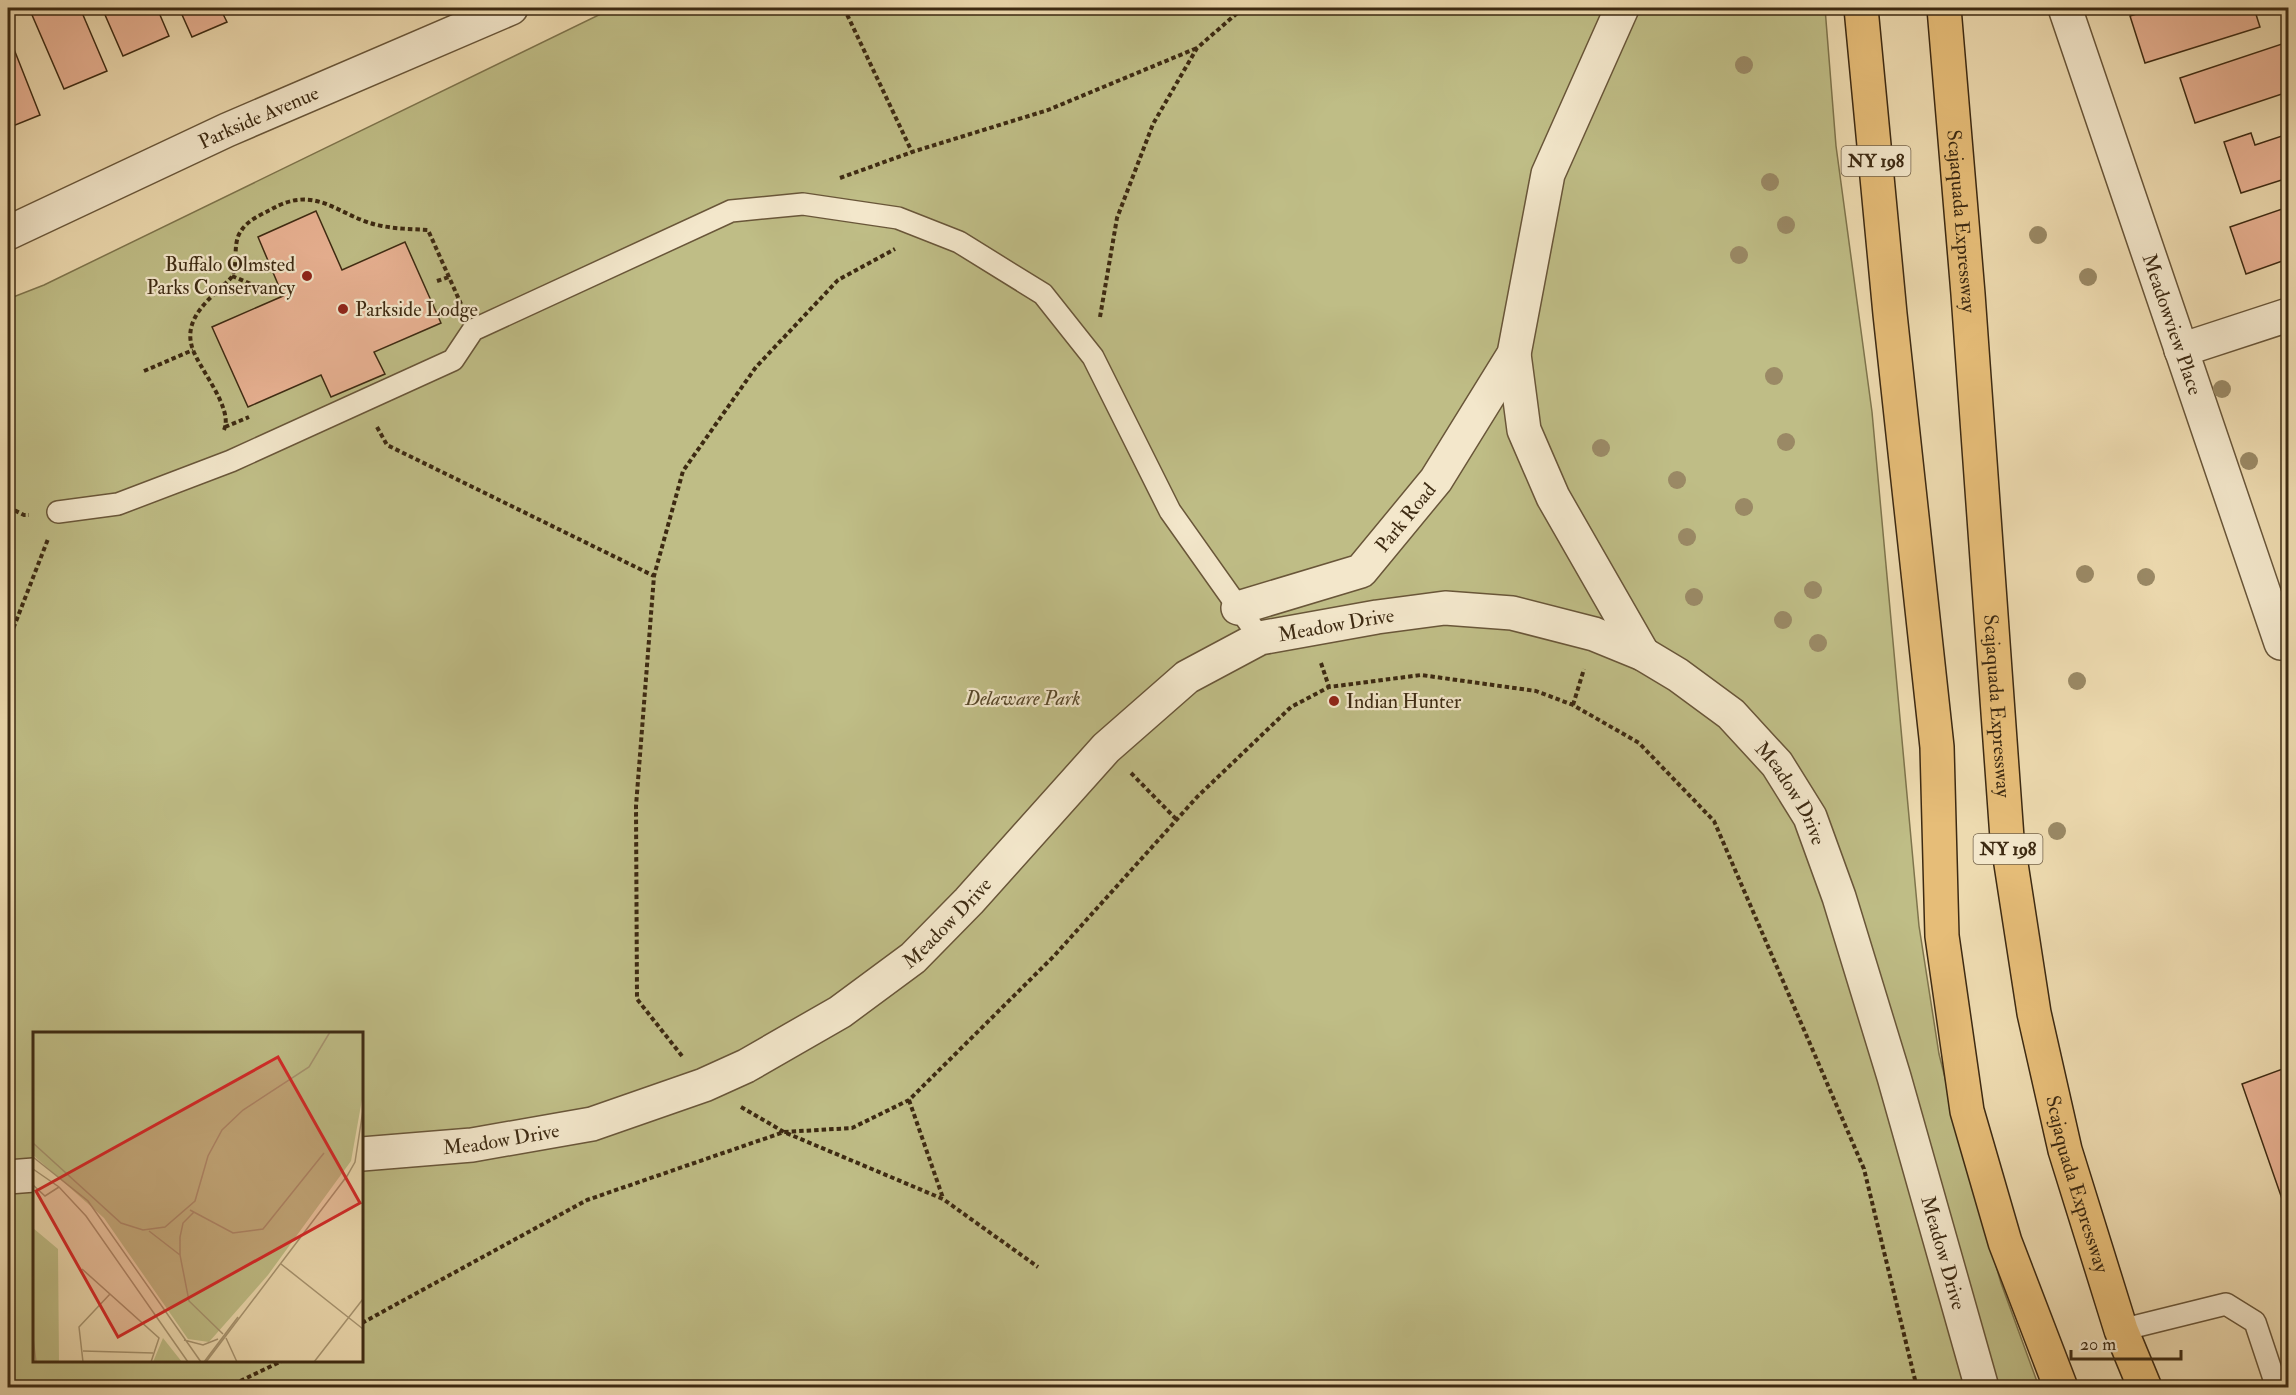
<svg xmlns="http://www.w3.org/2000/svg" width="2296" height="1395" font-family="'IM FELL Double Pica',serif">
<rect width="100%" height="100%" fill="#eddaaf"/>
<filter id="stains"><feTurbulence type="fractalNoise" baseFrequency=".00333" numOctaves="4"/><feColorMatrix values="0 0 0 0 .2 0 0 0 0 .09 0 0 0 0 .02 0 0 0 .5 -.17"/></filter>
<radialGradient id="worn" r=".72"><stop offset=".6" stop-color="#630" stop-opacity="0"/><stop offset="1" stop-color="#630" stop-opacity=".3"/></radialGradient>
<!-- green -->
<path fill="#bfbd86" stroke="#7e744c" stroke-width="1.5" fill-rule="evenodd" d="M613,8H1825L1836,146L1872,412L1919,926L1939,1054L1968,1169L2001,1283L2039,1387L8,1388V299L44,285ZM34,1034H362V1360H34Z"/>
<!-- building -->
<path fill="#e9b293" stroke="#3d2a12" stroke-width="1.5" d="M29,8H80L107,71L64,89Z
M102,8H157L169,36L123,56Z
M179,8H238L223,14L227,22L192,37Z
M2156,8H2254L2260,27L2145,63L2130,16Z
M8,34L40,115L8,128Z
M2288,42V92L2195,123L2180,78Z
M2251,133L2255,145L2288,134V178L2241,193L2224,142Z
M2288,207V259L2246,274L2230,227Z
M316,211L342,270L405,242L441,323L374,352L385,374L331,397L321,375L248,407L212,327L283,296L258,237Z
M2288,1067V1216L2242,1084Z"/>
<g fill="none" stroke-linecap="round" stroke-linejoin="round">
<!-- service casing -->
<g stroke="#695639" stroke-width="24">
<path id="service" d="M58,512L118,504L231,461L453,360L473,330L731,211L803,204L898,218L959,242L1043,294L1093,357L1170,511L1260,638
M2121,1330L2226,1304L2255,1322L2277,1388"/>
</g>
<!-- minor casing -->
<g stroke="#695639" stroke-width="36">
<g id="minor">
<path id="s1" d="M2065,8L2281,643"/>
<path d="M2181,350L2288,315"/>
<path d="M1514,354L1524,430L1553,497L1643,654"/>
<path id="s2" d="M1238,608L1361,571L1436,480L1514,354L1548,174L1622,8"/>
<path id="s3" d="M362,1154L472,1145L592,1124L704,1085L746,1066L840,1012L913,958L969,901L1106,748L1187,677L1260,638L1377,617L1445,608L1512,613L1594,634L1643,654L1678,675L1731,714L1777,764L1810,817L1839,897L1894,1077L1982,1388"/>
<path d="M8,1177L34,1175"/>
</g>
</g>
<!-- tertiary casing -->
<g stroke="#695639" stroke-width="36">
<g id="tertiary">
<path id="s4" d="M8,233L227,130L511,8"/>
</g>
</g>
<!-- trunk casing -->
<g stroke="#3d2a12" stroke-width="36">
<g id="trunk">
<path d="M1861,8L1890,314L1937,747L1942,936L1967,1111L2005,1242L2061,1388"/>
<path id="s5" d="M1944,8L1968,294L2007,838L2034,1013L2065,1150L2121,1330L2145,1388"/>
</g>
</g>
<!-- path -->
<path stroke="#3d2a12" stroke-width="4" stroke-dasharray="4.5 3" stroke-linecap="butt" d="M844,8L912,152
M840,178L912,152L1048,110L1197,48
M232,276L268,291
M437,281L449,277
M1100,317L1117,218L1153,124L1197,48L1243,8
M144,371L193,350
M225,427L249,417
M377,427L387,445L654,576
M224,430C234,408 198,368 192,347C183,317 211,298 230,279C240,268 231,245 241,231C247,221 260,215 270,210C318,182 338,218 382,226C397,229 413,229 428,230L461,304
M8,507L24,515H29
M8,642L48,539
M1321,663L1329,687
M1573,705L1584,669
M1131,773L1177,820
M682,1056L637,999L636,806L654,576L683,471L756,367L838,280L895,249
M909,1100L943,1198
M741,1107L784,1132L943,1199L1038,1267
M362,1323L587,1200L784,1132L852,1128L909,1100L1054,956L1197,797L1291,707L1329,687L1421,675L1536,691L1573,705L1639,743L1714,821L1864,1169L1917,1388
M219,1388L236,1383L284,1360"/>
<!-- service -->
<use href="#service" stroke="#f3e7cb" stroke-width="21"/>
<!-- minor -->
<use href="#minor" stroke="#f3e7cb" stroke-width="33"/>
<!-- tertiary -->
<use href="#tertiary" stroke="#f3e7cb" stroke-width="33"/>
<!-- trunk -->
<use href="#trunk" stroke="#e6bd78" stroke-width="33"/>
</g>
<!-- trees -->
<g fill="#9a8965">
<circle cx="1744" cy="65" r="9"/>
<circle cx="1770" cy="182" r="9"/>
<circle cx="1786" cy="225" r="9"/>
<circle cx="2038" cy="235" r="9"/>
<circle cx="1739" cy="255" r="9"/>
<circle cx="2088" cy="277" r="9"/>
<circle cx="1774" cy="376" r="9"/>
<circle cx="2222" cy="389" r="9"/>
<circle cx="1786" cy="442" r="9"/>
<circle cx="1601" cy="448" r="9"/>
<circle cx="2249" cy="461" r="9"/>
<circle cx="1677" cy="480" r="9"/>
<circle cx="1744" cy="507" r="9"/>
<circle cx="1687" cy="537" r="9"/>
<circle cx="2085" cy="574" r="9"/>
<circle cx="2146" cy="577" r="9"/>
<circle cx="1813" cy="590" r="9"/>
<circle cx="1694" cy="597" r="9"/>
<circle cx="1783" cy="620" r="9"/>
<circle cx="1818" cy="643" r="9"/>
<circle cx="2077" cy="681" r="9"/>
<circle cx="2057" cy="831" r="9"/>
</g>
<!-- markers -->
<g fill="#8f2418" stroke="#f3e7cb" stroke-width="2">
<circle cx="307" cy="276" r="6"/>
<circle cx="343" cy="309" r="6"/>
<circle cx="1334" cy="701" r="6"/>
</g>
<g text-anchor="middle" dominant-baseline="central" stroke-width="4.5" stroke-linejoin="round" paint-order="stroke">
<!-- shield labels -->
<g fill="#f3e7cb" stroke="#74634a" stroke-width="1.5">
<rect x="1841.5" y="146" width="69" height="30" rx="4.5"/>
<rect x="1973.5" y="834" width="69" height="30" rx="4.5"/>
</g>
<g font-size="18" font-weight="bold" fill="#3d2a12">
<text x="1876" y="161">NY 198</text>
<text x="2008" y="849">NY 198</text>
</g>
<!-- street labels -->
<g font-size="20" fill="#3d2a12" stroke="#f3e7cb">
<text stroke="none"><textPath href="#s4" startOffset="276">Parkside Avenue</textPath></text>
<text stroke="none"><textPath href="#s5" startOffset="214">Scajaquada Expressway</textPath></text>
<text stroke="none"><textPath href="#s1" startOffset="334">Meadowview Place</textPath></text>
<text stroke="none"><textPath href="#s2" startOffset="198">Park Road</textPath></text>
<text stroke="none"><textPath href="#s3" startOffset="1149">Meadow Drive</textPath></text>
<text stroke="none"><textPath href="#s5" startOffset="700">Scajaquada Expressway</textPath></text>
<text stroke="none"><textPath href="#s3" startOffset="1671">Meadow Drive</textPath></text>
<text stroke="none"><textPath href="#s3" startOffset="645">Meadow Drive</textPath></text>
<text stroke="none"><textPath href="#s3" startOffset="140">Meadow Drive</textPath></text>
<text stroke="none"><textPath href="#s5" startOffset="1186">Scajaquada Expressway</textPath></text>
<text stroke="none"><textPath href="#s3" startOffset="2157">Meadow Drive</textPath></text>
</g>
<!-- poi labels -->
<g font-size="20" fill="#3d2a12" stroke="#f3e7cb" text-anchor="start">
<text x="295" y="264" text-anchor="end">Buffalo Olmsted<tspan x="295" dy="23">Parks Conservancy</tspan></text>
<text x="355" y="309">Parkside Lodge</text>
<text x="1346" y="701">Indian Hunter</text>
</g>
<!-- park labels -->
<g font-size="20" font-style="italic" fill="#574729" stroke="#f3e7cb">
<text x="1023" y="698">Delaware Park</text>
</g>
</g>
<!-- overview -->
<g transform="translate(33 1032)">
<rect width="330" height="330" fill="#eddaaf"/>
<path d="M0,0H330V62L318,129L235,243L176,310L155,307L71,186L0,123ZM0,196L25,217L26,330H0ZM130,306L149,330H120Z" fill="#bfbd86"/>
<path fill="none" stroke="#a79470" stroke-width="1.5" d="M0,111L88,191L110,198L132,195L162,169L175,124L189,98L210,78L276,35L297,0M0,125L55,169L168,330M0,137L26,155L53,184L155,330M0,153L12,164L26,155M157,178L200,201L230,197L291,121M161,180L150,191L147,205V223L156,269L190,302M116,199L147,223M248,232L330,297M49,237L126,306L118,330M0,306L3,330M193,306L204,330M151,308L170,313L185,307M50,319L120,321M50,330L46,295L77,262M171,330L205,285M173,330L314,144L322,130L330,78M281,330L330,267"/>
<path fill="#d62828" fill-opacity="0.15" stroke="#d62828" stroke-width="3" d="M245,25L327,171L85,305L3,159Z"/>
<rect width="330" height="330" fill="none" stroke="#3d2a12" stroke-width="3"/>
</g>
<!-- margin -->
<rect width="2296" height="1395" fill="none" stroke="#eddaaf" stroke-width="30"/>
<rect x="9" y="9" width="2278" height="1377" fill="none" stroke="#3d2a12" stroke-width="3"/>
<rect x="15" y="15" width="2266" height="1365" fill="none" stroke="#3d2a12" stroke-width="1.5"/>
<!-- scale -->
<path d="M2071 1350v9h110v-9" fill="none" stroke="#3d2a12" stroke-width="3"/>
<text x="2080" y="1350" font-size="18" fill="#3d2a12" stroke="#f3e7cb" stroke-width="4.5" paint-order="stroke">20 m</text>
<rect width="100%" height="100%" filter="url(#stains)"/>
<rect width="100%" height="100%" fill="url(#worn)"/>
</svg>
